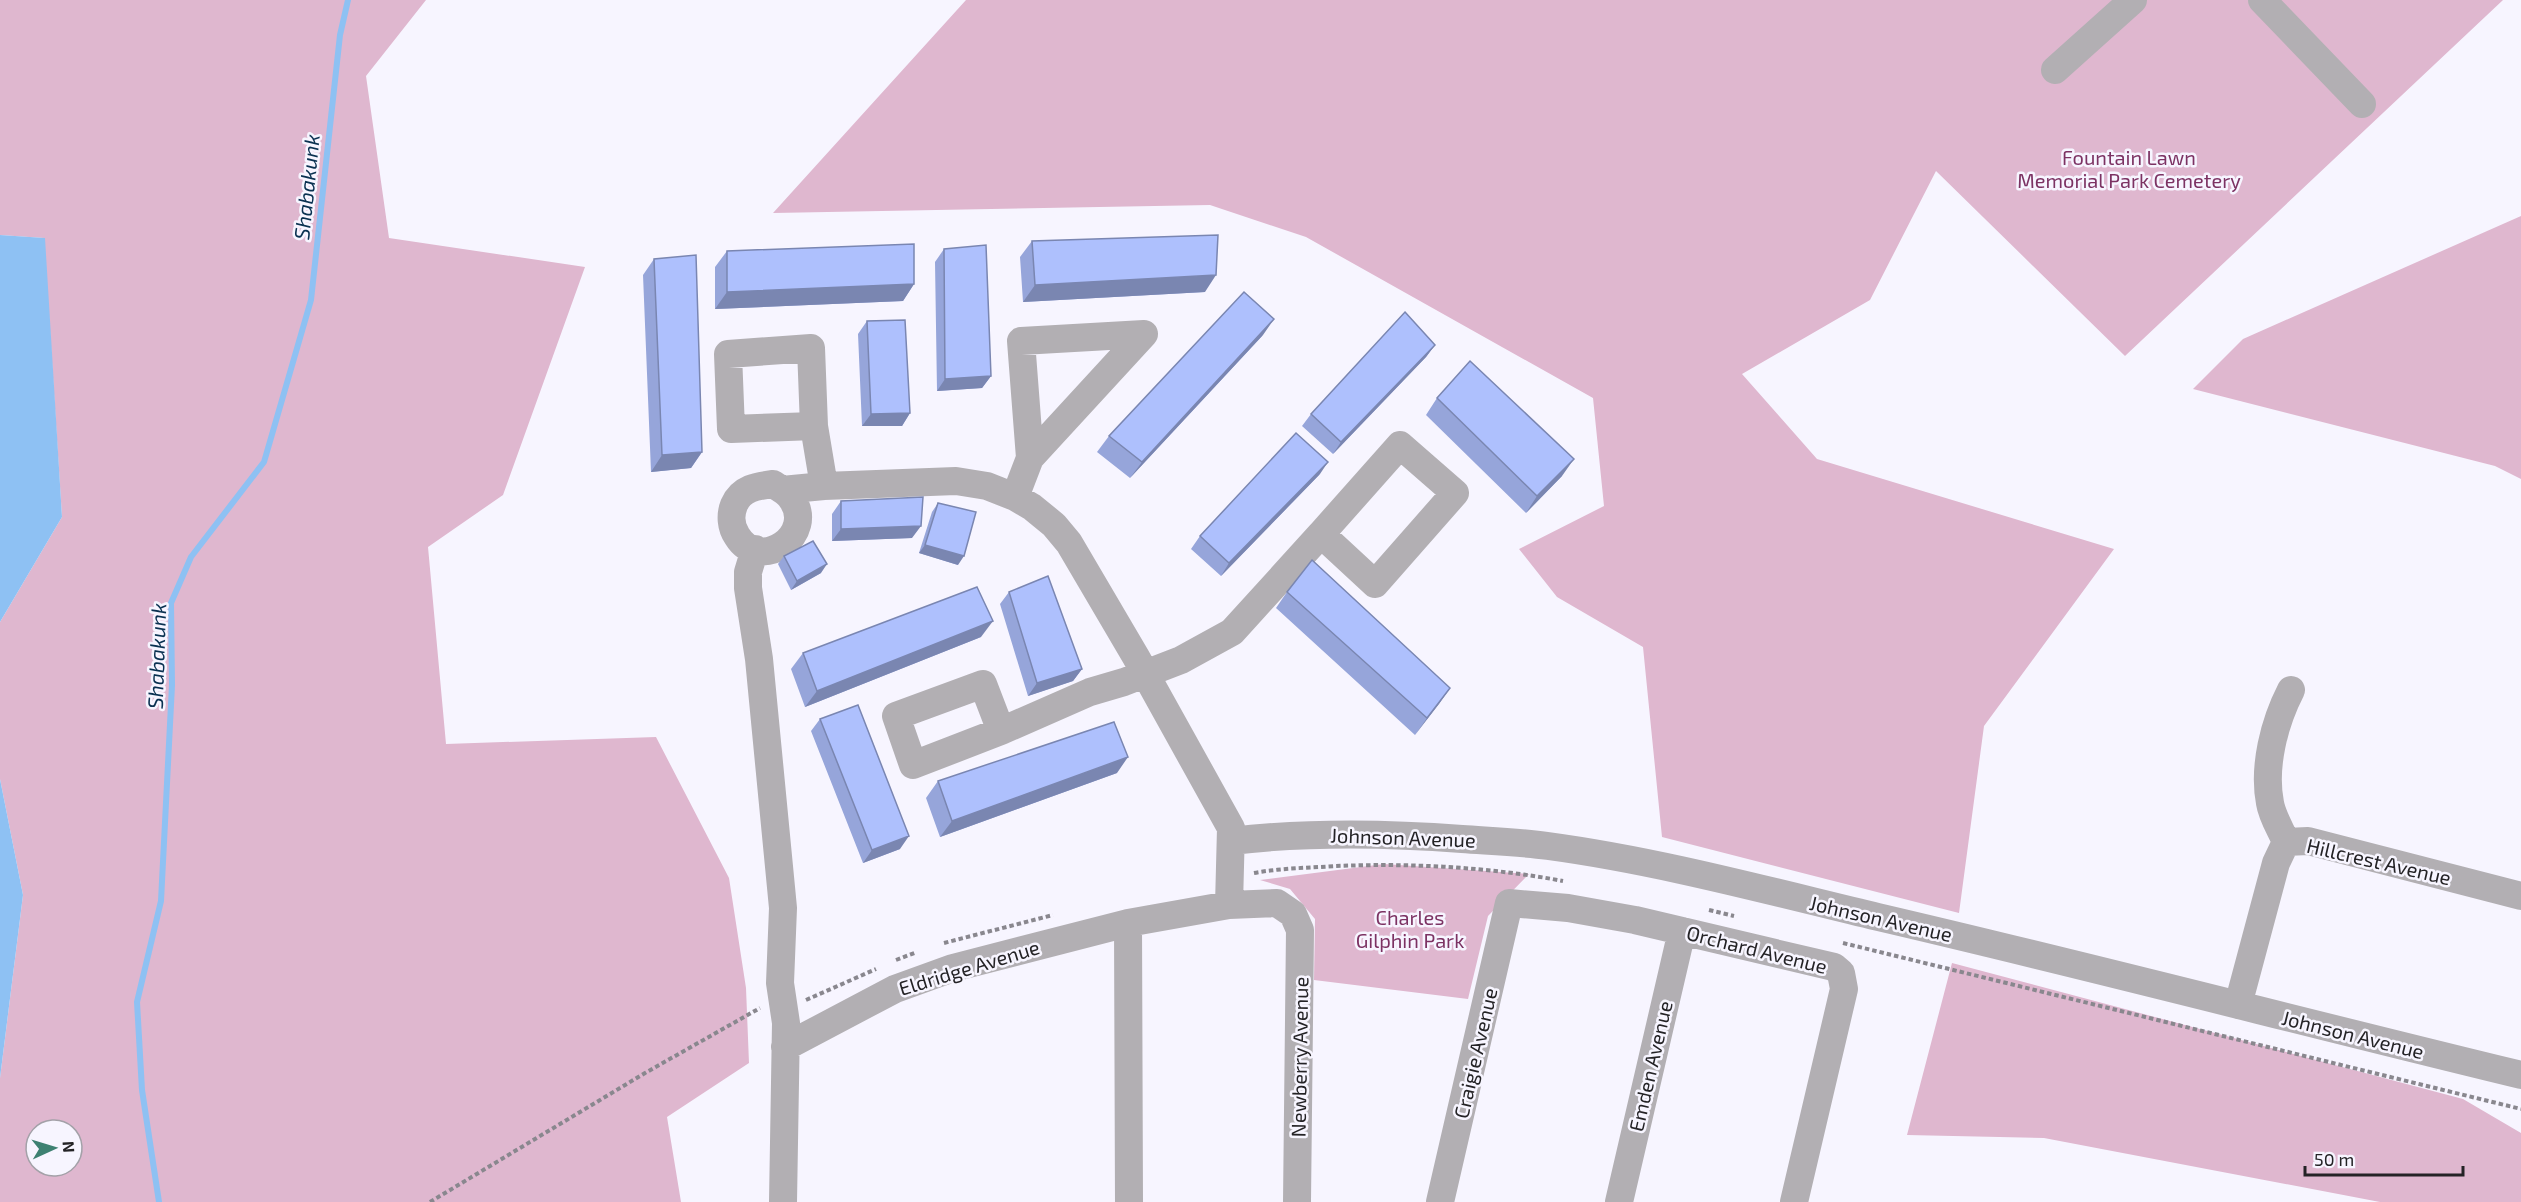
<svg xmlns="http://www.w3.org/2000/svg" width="2521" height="1202" font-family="'Exo 2',sans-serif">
<rect width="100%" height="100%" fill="#f7f5ff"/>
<!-- green -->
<path fill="#dfb7cf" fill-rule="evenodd" d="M0,0H426L366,76L389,238L585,267L503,495L428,547L446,744L656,737L729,878L746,988L749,1063L667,1117L681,1202H0V1078L23,895L0,779V622L62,517L44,238L0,235ZM36,1130H72V1166H36Z
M966,0H2503L2125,356L1936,171L1870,300L1742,374L1817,459L2114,549L1984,726L1959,913L1662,837L1643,647L1557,597L1519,549L1604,506L1593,398L1306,237L1210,205L773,213Z
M2521,216V479L2495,466L2193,389L2243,339Z
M1384,864L1529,874L1488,916L1468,999L1314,980L1315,919L1290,889L1260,880Z
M1952,963L2463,1099L2521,1133V1202H2380L2044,1138L1907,1135Z"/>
<!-- water -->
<path fill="#8ec1f3" d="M0,235L45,238L62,517L0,622Z
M0,779L23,895L0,1078Z"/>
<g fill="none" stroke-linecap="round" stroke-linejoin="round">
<!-- stream -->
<path stroke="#8ec1f3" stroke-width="6" d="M159,1202L142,1090L137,1002L161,901L172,685L171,603L191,557L264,462L311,300L340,35L348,0"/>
<!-- path -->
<path stroke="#89878e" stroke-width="4" stroke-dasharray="4.5 3" stroke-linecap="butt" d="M1254,873C1281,868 1308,868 1336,866C1411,863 1489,867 1563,881
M1709,910L1734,916
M944,943L1053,915
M1843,943L2521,1109
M896,960L917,952
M806,1000L876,969
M430,1202L645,1073L760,1008"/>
<!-- minor -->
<path stroke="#b2afb3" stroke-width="28" d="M2262,0L2362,104
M2055,70L2133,0
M814,426L731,429L728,354L811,348L814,426L824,486
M1030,458L1021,341L1144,334
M773,484C779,488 787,492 791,498C818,534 760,574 737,536C731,527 730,515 734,505C741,488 757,486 773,484Z
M782,490L824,486L956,481L987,486L1015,497L1032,507L1054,525L1069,543L1136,657L1231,828L1229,905
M1015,497L1030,458L1144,334
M755,549L748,572V588L759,659L783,908L780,983L786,1023L783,1202
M983,684L1001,731L913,765L896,716Z
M1001,731L1090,692L1124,682L1181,660L1232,632L1321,534L1375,584L1455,493L1400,445L1321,534
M1231,841C1308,832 1385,833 1462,839C1490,841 1520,842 1548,846C1659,861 1769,891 1878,917C2093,967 2306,1023 2521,1075
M2286,842L2308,841L2521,896
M2286,842C2281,830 2272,816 2270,803C2263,767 2274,723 2291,690
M1128,923L1129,1202
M2238,1005L2276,863L2286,842
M785,1047L895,989L953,968L1128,923L1229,905L1277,903L1293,914L1300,930L1297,1202
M1440,1202L1509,903L1568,908L1635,920L1834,967L1841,973L1844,989L1794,1202
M1619,1202L1682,931"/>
</g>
<!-- wall -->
<path fill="#96a5da" d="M1032,241L1205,292L1023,302L1020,257Z
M944,249L991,376L982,388L937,391L935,262Z
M727,251L914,284L903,301L715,309V267Z
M654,259L702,452L691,468L651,472L643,275Z
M867,321L910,413L902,426H862L858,334Z
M1263,335L1130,478L1097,452L1109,436Z
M1435,345L1426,357L1333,454L1302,426L1311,414Z
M1437,398L1562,476L1526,513L1426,415Z
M1320,474L1221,576L1191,549L1200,536Z
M841,501L912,538L832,541V514Z
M938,503L958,565L919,553L932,512Z
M784,556L821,573L791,590L778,564Z
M1009,592L1082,669L1073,681L1028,696L1000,604Z
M1287,592L1450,688L1415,735L1276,608Z
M981,637L805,707L791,669L803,653Z
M820,719L900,849L863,863L811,731Z
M1117,773L940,837L926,798L938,781Z"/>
<!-- shaded-wall -->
<path fill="#7a86b1" d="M1216,275L1205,292L1023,302L1035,285Z
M914,284L903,301L715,309L727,292Z
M1274,319L1263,335L1130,478L1142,462Z
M1435,345L1426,357L1333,454L1341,442Z
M991,376L982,388L937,391L945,379Z
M910,413L902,426H862L871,414Z
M702,452L691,468L651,472L662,455Z
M1574,459L1562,476L1526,513L1537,496Z
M1328,462L1320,474L1221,576L1229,563Z
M921,526L912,538L832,541L841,529Z
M925,545L964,556L958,565L919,553Z
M827,564L821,573L791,590L797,581Z
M993,621L981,637L805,707L817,691Z
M1082,669L1073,681L1028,696L1037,683Z
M1450,688L1439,704L1415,735L1427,718Z
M1128,757L1117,773L940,837L952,821Z
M909,836L900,849L863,863L872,850Z"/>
<!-- building -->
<path fill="#aec0fd" stroke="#7a86b1" stroke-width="1.5" d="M1218,235L1216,275L1035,285L1032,241Z
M914,244V284L727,292V251Z
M986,245L991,376L945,379L944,249Z
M696,255L702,452L662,455L654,259Z
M1244,292L1274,319L1142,462L1109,436Z
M1405,312L1435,345L1341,442L1311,414Z
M905,320L910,413L871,414L867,321Z
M1470,361L1574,459L1537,496L1437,398Z
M1296,433L1328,462L1229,563L1200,536Z
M923,497L921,526L841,529V501Z
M938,503L976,512L964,556L925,545Z
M813,541L827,564L797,581L784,556Z
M1312,560L1450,688L1427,718L1287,592Z
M1048,576L1082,669L1037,683L1009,592Z
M977,587L993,621L817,691L803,653Z
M858,705L909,836L872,850L820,719Z
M1114,722L1128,757L952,821L938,781Z"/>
<g text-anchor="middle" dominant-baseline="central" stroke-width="5" stroke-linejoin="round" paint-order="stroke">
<!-- park labels -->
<g font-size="20" fill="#7c3263" stroke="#f7f5ff">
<text x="2129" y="157">Fountain Lawn<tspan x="2129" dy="23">Memorial Park Cemetery</tspan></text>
<text x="1410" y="917">Charles<tspan x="1410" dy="23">Gilphin Park</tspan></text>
</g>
<!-- street labels -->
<g font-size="20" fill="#242326" stroke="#f7f5ff">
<text transform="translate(1403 837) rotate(2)">Johnson Avenue</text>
<text transform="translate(2379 861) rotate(13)">Hillcrest Avenue</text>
<text transform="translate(1881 918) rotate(13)">Johnson Avenue</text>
<text transform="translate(1757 949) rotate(14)">Orchard Avenue</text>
<text transform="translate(969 967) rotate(-17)">Eldridge Avenue</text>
<text transform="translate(2353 1034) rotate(14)">Johnson Avenue</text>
<text transform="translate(1475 1053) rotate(-77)">Craigie Avenue</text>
<text transform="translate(1299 1057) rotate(-89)">Newberry Avenue</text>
<text transform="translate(1650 1066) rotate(-77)">Emden Avenue</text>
</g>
<!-- water labels -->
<g font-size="21" font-style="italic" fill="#0a3151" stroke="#f7f5ff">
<text transform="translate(306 187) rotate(-84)">Shabakunk</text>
<text transform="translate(156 656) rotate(-88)">Shabakunk</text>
</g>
</g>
<!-- north arrow -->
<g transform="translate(54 1148) rotate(86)"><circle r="28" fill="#f7f5ff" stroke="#a3a1a8" stroke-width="1.5"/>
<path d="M0-4.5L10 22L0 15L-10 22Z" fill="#3e8172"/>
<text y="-9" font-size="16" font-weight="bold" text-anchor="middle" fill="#242326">N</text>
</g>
<!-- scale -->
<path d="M2305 1166v9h158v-9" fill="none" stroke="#242326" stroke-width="3"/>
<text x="2314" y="1166" font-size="18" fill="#242326" stroke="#f7f5ff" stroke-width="4.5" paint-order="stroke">50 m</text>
</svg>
